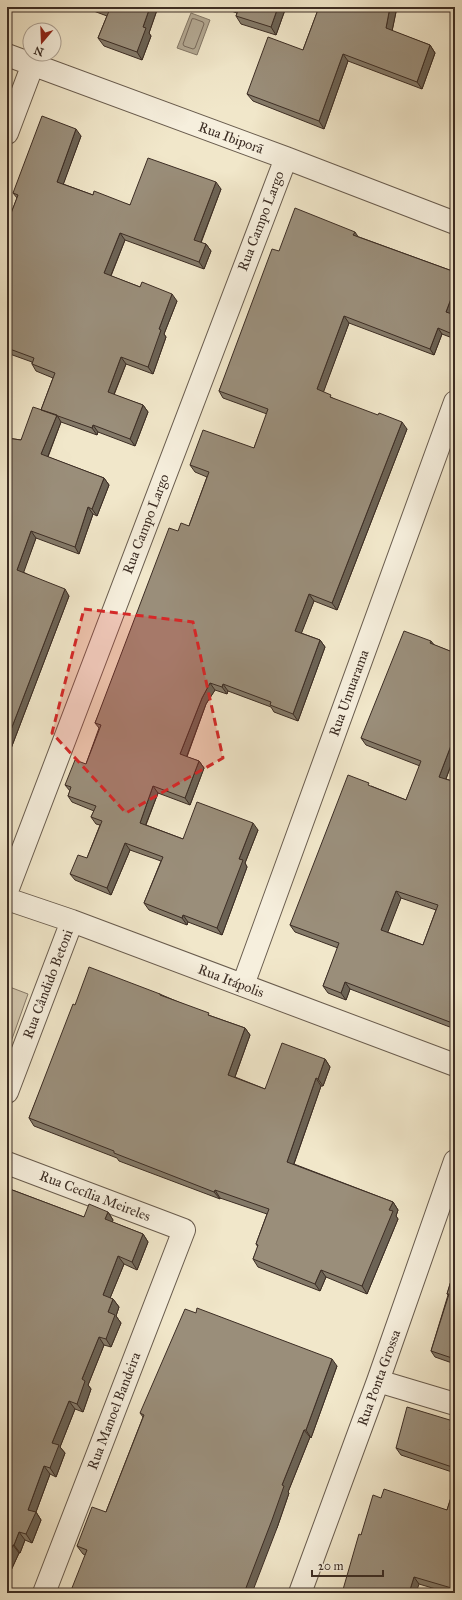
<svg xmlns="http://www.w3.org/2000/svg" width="462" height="1600" font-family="'IM FELL Great Primer',serif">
<rect width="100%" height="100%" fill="#f1e7ca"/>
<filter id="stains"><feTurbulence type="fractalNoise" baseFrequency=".005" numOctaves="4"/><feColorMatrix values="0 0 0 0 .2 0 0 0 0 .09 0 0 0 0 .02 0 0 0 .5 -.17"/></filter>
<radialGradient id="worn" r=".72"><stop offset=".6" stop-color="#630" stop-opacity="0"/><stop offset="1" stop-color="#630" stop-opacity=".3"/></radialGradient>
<!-- green -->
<path fill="#d2c7ae" stroke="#877a69" d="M7,986L28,994L7,1053Z"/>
<!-- water -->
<path fill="#b3a892" stroke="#837766" d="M191,13L210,20L197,55L177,48Z"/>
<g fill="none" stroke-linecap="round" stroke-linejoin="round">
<!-- shore -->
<path stroke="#786a5b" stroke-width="1" d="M195,19L203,22L204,24L195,48L193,49L184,46L183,44L192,19Z"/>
<!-- minor casing -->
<g stroke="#695c4e" stroke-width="24">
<path id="minor" d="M7,55L286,158L455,223
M7,133L33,64
M7,891L286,158
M7,899L72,921L455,1065
M243,985L455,402
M7,1092L72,921
M7,1163L184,1230L44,1593
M378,1381L455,1404
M300,1593L378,1381L455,1161"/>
</g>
<!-- minor -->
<use href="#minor" stroke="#f6efdd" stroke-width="22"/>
</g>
<!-- wall -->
<path fill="#847a69" stroke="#3c2d24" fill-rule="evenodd" d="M83,7H158L149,33L151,36L142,60L104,46L98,38L107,16Z
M220,7H286L276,35L241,24L236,16L237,13Z
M311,7H397L392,31L430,45L435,53L422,89L348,61L324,129L253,101L247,94L303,50L318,10Z
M81,136L63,184L93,195L130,205L221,189L201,243L206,244L211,251L204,269L125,240L111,276L177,301L164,334L166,337L153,374L126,364L114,395L143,405L148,412L135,446L98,432L97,435L61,422L48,457L104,478L109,485L97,516L93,514L79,554L36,538L23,572L69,596L7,759V438L21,440L41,410L53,378L36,371L32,364V362L7,353V224L17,198L13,193Z
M359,237L455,272V308L453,314L455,318V339L442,334L434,355L349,323L323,392L334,399L407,429L337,610L314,601L301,633L320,640L325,647L298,721L274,712L271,707L228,691L227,694L215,690L206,704L187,757L199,761L204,768L190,805L158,793L146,825L183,839L258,830L245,863L247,867L222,935L188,922L187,925L149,910L144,903L161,861L130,850L111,895L75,880L70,874L87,858L100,825L96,824L91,817L94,811L72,802L68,796L70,791L65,785L86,764L99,728L95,723L178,531L189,526L207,477L195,472L190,465L254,448L267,414L223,398L219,391L279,251Z
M434,645L455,653V754L446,779L455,782V1029L350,989L346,1000L328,993L323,986L338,948L295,932L290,925L371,786L406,800L420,766L366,745L361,738ZM401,898L436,910L423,945L387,932Z
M160,994L162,995L211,1016L245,1028L250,1035L235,1077L265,1089L325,1059L330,1067L323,1086H321L294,1164L393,1202L398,1210L396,1216L398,1219L367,1294L326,1277L320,1291L258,1267L253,1259L258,1247L256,1244L267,1214L220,1198V1199L119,1161L117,1158L34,1126L29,1118L75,1005Z
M7,1188L84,1217L108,1212L113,1220L112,1222L143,1234L148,1242L137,1270L124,1264L110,1298L113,1299L119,1307L116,1316L121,1323L111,1347L104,1345L88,1385L91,1389L83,1412L75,1409L60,1447L65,1453L56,1477L50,1474L36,1512L41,1520L32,1543L25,1540L20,1553H19L7,1579Z
M455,1268V1364L435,1357L431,1351L448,1295L447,1294Z
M337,1366L311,1438L310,1437L288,1492L289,1493L277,1528L85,1555L83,1554L77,1546L106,1512L143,1417L140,1413Z
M455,1424V1473L401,1455L396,1448Z
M455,1485V1593H449L419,1584L361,1535L381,1498L447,1510Z"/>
<!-- shaded-wall -->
<path fill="#6c6355" stroke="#3c2d24" d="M150,7H158L149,33L151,36L142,60L137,52L143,27Z
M278,7H286L276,35L271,27Z
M390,7H397L391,36L386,28Z
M430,45L435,53L422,89L417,82Z
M343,54L348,61L324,129L319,121Z
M76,129L81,136L62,188L57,182Z
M216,182L221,189L199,247L194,240Z
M355,232L359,238L353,235Z
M120,233L125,240L109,280L104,273Z
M206,244L211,251L204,269L199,262Z
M455,288V308L451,319L446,312Z
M172,294L177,301L164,334L166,337L153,374L148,367L159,329Z
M344,316L349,323L322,396L317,389Z
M455,318V339L450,333Z
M438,328L442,334L434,355L430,349Z
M121,357L126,364L112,399L108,392Z
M143,405L148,412L135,446L130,439Z
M57,415L61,422L46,461L41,454Z
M402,422L407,429L337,610L332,603Z
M93,425L98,432L97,435L92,428Z
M104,478L109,485L97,516L92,509Z
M88,507L93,514L79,554L75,547Z
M31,531L36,538L22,577L17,570Z
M65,589L69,596L7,759V740Z
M309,594L314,601L300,637L295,631Z
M320,640L325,647L298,721L293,714Z
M431,641L436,647L430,643Z
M210,683L215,690L206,704L185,761L180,754L202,698Z
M223,684L228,691L227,694L222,687Z
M455,735V754L444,784L439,777Z
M199,761L204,768L190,805L185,798Z
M153,786L158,793L144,829L140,823Z
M253,823L258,830L245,863L247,867L222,935L217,928L239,859Z
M125,843L130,850L111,895L107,888Z
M396,891L401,898L386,937L381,930Z
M183,915L188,922L187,925L182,918Z
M345,982L350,989L346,1000L341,993Z
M245,1028L250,1035L233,1082L228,1075Z
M325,1059L330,1067L323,1086L318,1079Z
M316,1078L321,1086L292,1169L287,1162Z
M215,1190L220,1198V1199L214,1192Z
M393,1202L398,1210L396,1216L398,1219L367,1294L362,1286L389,1210Z
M108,1212L113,1220L110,1227L105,1219Z
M143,1234L148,1242L137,1270L132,1262Z
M118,1256L124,1264L108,1303L103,1295Z
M321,1270L326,1277L320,1291L315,1284Z
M113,1299L119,1307L116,1316L121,1323L111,1347L106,1339L108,1312Z
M99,1337L104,1345L88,1385L91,1389L83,1412L77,1404L82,1379Z
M332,1359L337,1366L311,1438L306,1430Z
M69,1401L75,1409L60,1447L65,1453L56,1477L50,1468L52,1443Z
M453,1421L455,1424V1437L450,1430Z
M304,1430L310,1437L288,1492L289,1493L277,1528L252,1593H244L282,1485Z
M44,1466L50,1474L36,1512L41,1520L32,1543L26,1534L28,1510Z
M19,1532L25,1540L20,1553L14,1545Z
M13,1545L19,1553L7,1579V1558Z
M414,1577L419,1584L416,1593H409Z"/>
<!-- building -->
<path fill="#9a8e7a" stroke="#3c2d24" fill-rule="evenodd" d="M98,7H150L143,27L146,28L137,52L98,38L109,11Z
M237,7H278L271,27L236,16L239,8Z
M319,7H390L386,28L430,45L417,82L343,54L319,121L247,94L268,37L303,50Z
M42,116L76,129L57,182L93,195L94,191L130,205L148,158L216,182L194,240L206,244L199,262L120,233L104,273L140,287L142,282L172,294L159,329L161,330L148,367L121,357L108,392L143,405L130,439L93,425L92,428L41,410L55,373L32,364L34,358L7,348V224L18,195L13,193Z
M295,208L355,232L353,235L455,272V288L446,312L455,315V318L450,333L438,328L430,349L344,316L317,389L331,395L330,397L378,415L379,413L402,422L332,603L309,594L295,631L320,640L293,714L270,705L271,702L223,684L222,687L210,683L202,698L180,754L199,761L185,798L153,786L140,823L183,839L197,802L253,823L239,859L243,860L217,928L183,915L182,918L144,903L163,857L125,843L107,888L70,874L78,855L87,858L102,821L91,817L96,806L68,796L71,787L65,785L75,760L86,764L101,725L95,723L169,528L178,531L181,523L189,526L209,472L190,465L203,430L254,448L268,409L219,391L272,249L279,251Z
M33,407L57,415L41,454L104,478L92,509L88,507L75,547L31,531L17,570L65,589L7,740V438L21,440Z
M404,631L431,641L430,643L455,653V735L439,777L455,782V1024L345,982L341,993L323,986L339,943L290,925L348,775L369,783L368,785L406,800L421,761L361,738ZM396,891L438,905L423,945L381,930Z
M89,967L160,994V995L209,1013L208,1015L245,1028L228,1075L265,1089L282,1043L325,1059L318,1079L316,1078L287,1162L393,1202L389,1210L393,1211L362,1286L321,1270L315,1284L253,1259L258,1245L256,1244L269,1209L215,1190L214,1192L114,1153V1151L29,1118L73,1004L75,1005Z
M7,1188L84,1217L89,1204L108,1212L105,1219L143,1234L132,1262L118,1256L103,1295L113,1299L108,1312L115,1315L106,1339L99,1337L82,1379L85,1381L77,1404L69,1401L52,1443L59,1445L50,1468L44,1466L28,1510L36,1512L26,1534L19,1532L14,1545H13L7,1558Z
M455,1268V1359L431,1351L449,1294H447Z
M197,1308L332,1359L306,1430H304L282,1485L284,1486L272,1520L244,1593H70L87,1550L77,1546L92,1507L106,1512L144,1415L140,1413L185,1309L196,1313Z
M407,1407L453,1421L450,1430L455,1432V1468L396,1448Z
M455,1485V1589L414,1577L409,1593H342L359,1534L361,1535L373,1495L381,1498L384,1489L447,1510Z"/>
<!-- marked area -->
<path fill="#d62828" fill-opacity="0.2" stroke="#d62828" stroke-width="3" stroke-dasharray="8 5" stroke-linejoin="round" d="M84,609L193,622L223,758L126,813L52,733Z"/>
<g text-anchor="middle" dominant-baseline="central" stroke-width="3.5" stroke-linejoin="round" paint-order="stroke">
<!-- street labels -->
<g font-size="14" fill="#3c2d24" stroke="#f6efdd">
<text transform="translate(231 138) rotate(20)">Rua Ibiporã</text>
<text transform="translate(261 221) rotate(-69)">Rua Campo Largo</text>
<text transform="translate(146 524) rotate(-69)">Rua Campo Largo</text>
<text transform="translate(349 693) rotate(-70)">Rua Umuarama</text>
<text transform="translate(231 981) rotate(21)">Rua Itápolis</text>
<text transform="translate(48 984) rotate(-69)">Rua Cândido Betoni</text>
<text transform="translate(95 1196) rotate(21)">Rua Cecília Meireles</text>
<text transform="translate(379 1378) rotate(-70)">Rua Ponta Grossa</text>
<text transform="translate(114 1411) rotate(-69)">Rua Manoel Bandeira</text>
</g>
</g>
<!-- margin -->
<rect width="462" height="1600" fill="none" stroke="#f1e7ca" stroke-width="24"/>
<rect x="8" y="8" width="446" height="1584" fill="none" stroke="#3c2d24" stroke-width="2"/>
<rect x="12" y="12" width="438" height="1576" fill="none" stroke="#3c2d24"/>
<!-- north arrow -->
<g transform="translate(42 42) rotate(199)"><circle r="19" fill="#f6efdd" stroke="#aca193"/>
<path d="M0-3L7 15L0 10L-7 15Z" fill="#8f2418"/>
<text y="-6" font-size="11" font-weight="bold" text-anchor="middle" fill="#3c2d24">N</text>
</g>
<!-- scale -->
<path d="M312 1570v6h71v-6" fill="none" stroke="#3c2d24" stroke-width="2"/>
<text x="318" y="1570" font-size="12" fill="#3c2d24" stroke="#f6efdd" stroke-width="3" paint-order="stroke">20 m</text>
<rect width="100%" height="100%" filter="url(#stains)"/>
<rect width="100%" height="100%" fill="url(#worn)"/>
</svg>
